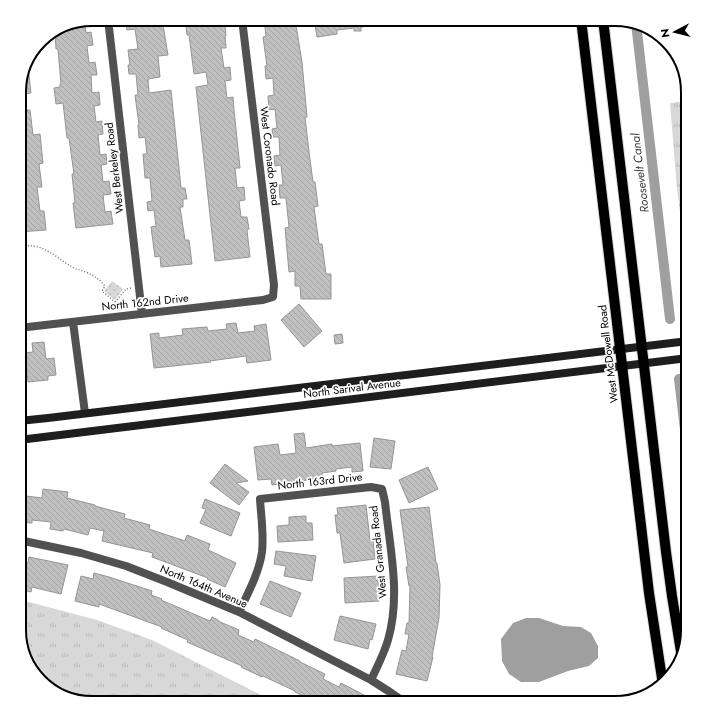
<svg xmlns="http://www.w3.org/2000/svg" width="707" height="722" font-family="Jost,sans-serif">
<defs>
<pattern id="grass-tufts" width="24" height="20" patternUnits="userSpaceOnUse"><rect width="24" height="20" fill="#d8d8d8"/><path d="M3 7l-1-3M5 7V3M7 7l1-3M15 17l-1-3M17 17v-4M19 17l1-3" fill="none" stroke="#b8b8b8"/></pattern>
<pattern id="park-dots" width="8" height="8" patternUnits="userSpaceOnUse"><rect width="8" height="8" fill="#d8d8d8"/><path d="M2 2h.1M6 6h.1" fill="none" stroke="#b8b8b8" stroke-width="1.8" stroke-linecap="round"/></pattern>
<pattern id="building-back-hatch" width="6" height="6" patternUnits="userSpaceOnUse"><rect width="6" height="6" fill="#c0c0c0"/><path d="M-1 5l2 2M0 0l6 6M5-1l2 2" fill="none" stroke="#a3a3a3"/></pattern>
</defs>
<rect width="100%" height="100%" fill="#fff"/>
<!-- grass -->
<path fill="url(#grass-tufts)" d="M688,101V242L683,235L677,189L670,103Z
M19,600L33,603L97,620L152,640L277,703H92L60,696L37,678L19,631Z"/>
<!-- park -->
<path fill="url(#park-dots)" d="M112,281L123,289L115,300L104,291Z"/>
<!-- water -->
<path fill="#9f9f9f" d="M526,618H539L563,626L581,627L591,633L598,646V658L589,666L568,671L539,682H521L509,674L502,661L501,639L513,623Z"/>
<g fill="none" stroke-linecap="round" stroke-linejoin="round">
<!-- canal -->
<path stroke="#9f9f9f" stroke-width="10" d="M636,23L670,319
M679,379L688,455"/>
</g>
<!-- building -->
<path fill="url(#building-back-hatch)" stroke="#959595" d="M125,19H162L168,55L158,56L160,77L148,79L149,93L171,90L181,188H185L187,199H183V207H180L185,240H189L192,264L161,267L160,256L155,257L151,227L156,226L154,210L148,211L147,202L152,201L150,178H145L143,154H147L145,137L139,138L138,125H139L135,95H138L136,74H129L128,65H130L128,50L138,49L135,29L127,30Z
M185,19H221V24H225L226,36H225L226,48H221L224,68L230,67L231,80L225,81L227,98L233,97L234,110L240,168H235L237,188L244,187L245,200L239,201L241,217H247L249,229L247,230L250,257L215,261L196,87L208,85L206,72L194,74L189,35H187Z
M264,19H295L302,62L307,117H305L309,152L313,182H315L318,206L314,207L319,244H322L326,274H331V299H301L300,286H295V271L289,272L285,228L289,227L286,198H280L279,185H283L281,165L275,166L274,156L280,155L279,137H273L272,129L277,128L275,109L269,110L268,96L274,95L273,78L266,79L265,66H267L263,37L266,36Z
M314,19H387V24L361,27V31H354V28L337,30V34L317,37Z
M85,22L86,33L91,32L93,45L87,46L89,63L95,62L97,75H91L92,93L99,92L100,105L94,106L96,122L102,121L103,134L98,135L100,155L106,154L107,164L101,165L103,182L109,181L111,194L103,195L105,212L111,211L113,224L76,228L73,203H75L72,174H74L69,138H67L63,103L56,104L54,88L60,87V84H61L58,49H56L55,33Z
M27,58L31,93L19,95V87Z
M19,96H24L26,110H30L33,135L40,134L43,163L39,164L42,187H37L40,211H44L46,230L19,232Z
M299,304L322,331L304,347L281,320Z
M236,323L238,333L255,331L254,326L266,324L271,360L247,363L246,356L210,361L211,362L154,368L150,334L159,333V338L183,335L182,329L207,327L208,331L227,329L226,324Z
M342,334L343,343L335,344L334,335Z
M44,342L46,359L54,358L56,375L48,376V380L28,382L25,353L33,352L32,343Z
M304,433L306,448L332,444V446L360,443L363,471L352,472V467L336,469V471L322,473V478L272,485L271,479L258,480L254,447L278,444L280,455L296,453L294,434Z
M374,438L395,441L391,469L370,467Z
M225,464L248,481L236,483L249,492L239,505L210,483Z
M428,467L438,489L409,503L399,480Z
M43,489L68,492L67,498L95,505V506L125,514L124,518L150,525L149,529L185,541L187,535L210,544L208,550L236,563L225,587L207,579L208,578L152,557L153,553L102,541L104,531L90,528L88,535L64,529L63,531L50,529L51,522L32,520V523L19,522V495L42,498Z
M205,499L240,513L231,536L200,523L206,509L202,508Z
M366,505L370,540H373L375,559L344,563L340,533H337L335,515H338L337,508Z
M429,507L436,563H437L440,585L439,618L432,657H433L427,681L396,674L402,650L406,651L409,634H405L407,623H409L410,586H409L406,567H408L400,510Z
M306,516V523H312L313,540L278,542L277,526L289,525V517Z
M276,551L316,556L312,581L284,576L286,566L274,564Z
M29,557L68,565L61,594L32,587L31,592L19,589V561L28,563Z
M94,573L109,577L152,591L151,595L162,599L161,600L210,621L212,617L218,620V621L239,630L238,635L254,642L255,639L300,661V662L325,674L323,679L339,687L341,683L379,703H318L295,692V691L263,676L262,677L241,667L242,666L187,642L188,640L161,628L162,627L99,604V607L75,601L81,576L93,579Z
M378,576L379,601L345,603L344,578Z
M270,581L301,593L291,617L260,604Z
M340,616L376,624L372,640L370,639L368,649L334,640Z"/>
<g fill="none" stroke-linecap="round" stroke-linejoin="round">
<!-- primary casing -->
<g stroke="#dbdbdb" stroke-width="12">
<path id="primary" d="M581,19L649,593L663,685
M603,19L666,552L672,596L682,658"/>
</g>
<!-- path -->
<path stroke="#737373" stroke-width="1.5" stroke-dasharray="1 2" stroke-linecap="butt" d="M19,248C42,239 57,260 76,269C80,270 84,271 88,273C95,276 100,280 105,286L102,291L115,302V308
M115,302L126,289L131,288"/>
<!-- minor -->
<path stroke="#515151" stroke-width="8" d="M108,19L142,314
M73,322L85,413
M19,328L263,300L273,297L274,285L242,19
M19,540L81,553L126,566L167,582L239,612L371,680L390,692L406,703
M239,612C248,593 259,573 262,552C264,534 261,516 260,499L371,487L382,489L385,502C390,549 401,595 388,640C384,654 377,667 371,680"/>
<!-- secondary -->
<path stroke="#1e1e1e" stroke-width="8" d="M19,421L48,418L688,341
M19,440L688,358"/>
<!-- primary -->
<use href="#primary" stroke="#000" stroke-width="10"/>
</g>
<g text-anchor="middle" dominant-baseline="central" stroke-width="3.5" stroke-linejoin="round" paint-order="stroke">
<!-- street labels -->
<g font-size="11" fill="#000" stroke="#fff">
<text transform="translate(270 156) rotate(83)">West Coronado Road</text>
<text transform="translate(114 168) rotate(-97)">West Berkeley Road</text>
<text transform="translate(145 302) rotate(-6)">North 162nd Drive</text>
<text transform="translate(608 354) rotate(-97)">West McDowell Road</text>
<text transform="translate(352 388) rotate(-7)">North Sarival Avenue</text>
<text transform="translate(320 481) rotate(-6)">North 163rd Drive</text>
<text transform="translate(378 552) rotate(-96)">West Granada Road</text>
<text transform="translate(204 586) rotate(23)">North 164th Avenue</text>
</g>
<!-- water labels -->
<g font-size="12" font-style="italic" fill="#404040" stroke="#fff">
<text transform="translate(640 173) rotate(-97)">Roosevelt Canal</text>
</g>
</g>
<!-- crop -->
<path d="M0 0H707V722H0ZM92 26H615A66 66 0 0 1 681 92V630A66 66 0 0 1 615 696H92A66 66 0 0 1 26 630V92A66 66 0 0 1 92 26Z" fill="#fff" fill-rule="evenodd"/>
<path fill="none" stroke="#000" stroke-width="2" d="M92 26H615A66 66 0 0 1 681 92V630A66 66 0 0 1 615 696H92A66 66 0 0 1 26 630V92A66 66 0 0 1 92 26Z"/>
<!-- north arrow -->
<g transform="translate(675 32) rotate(263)" stroke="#ffffff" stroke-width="3" paint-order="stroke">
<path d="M0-3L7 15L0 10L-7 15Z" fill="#000000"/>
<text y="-6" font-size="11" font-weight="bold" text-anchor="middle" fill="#000000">N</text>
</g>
</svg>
